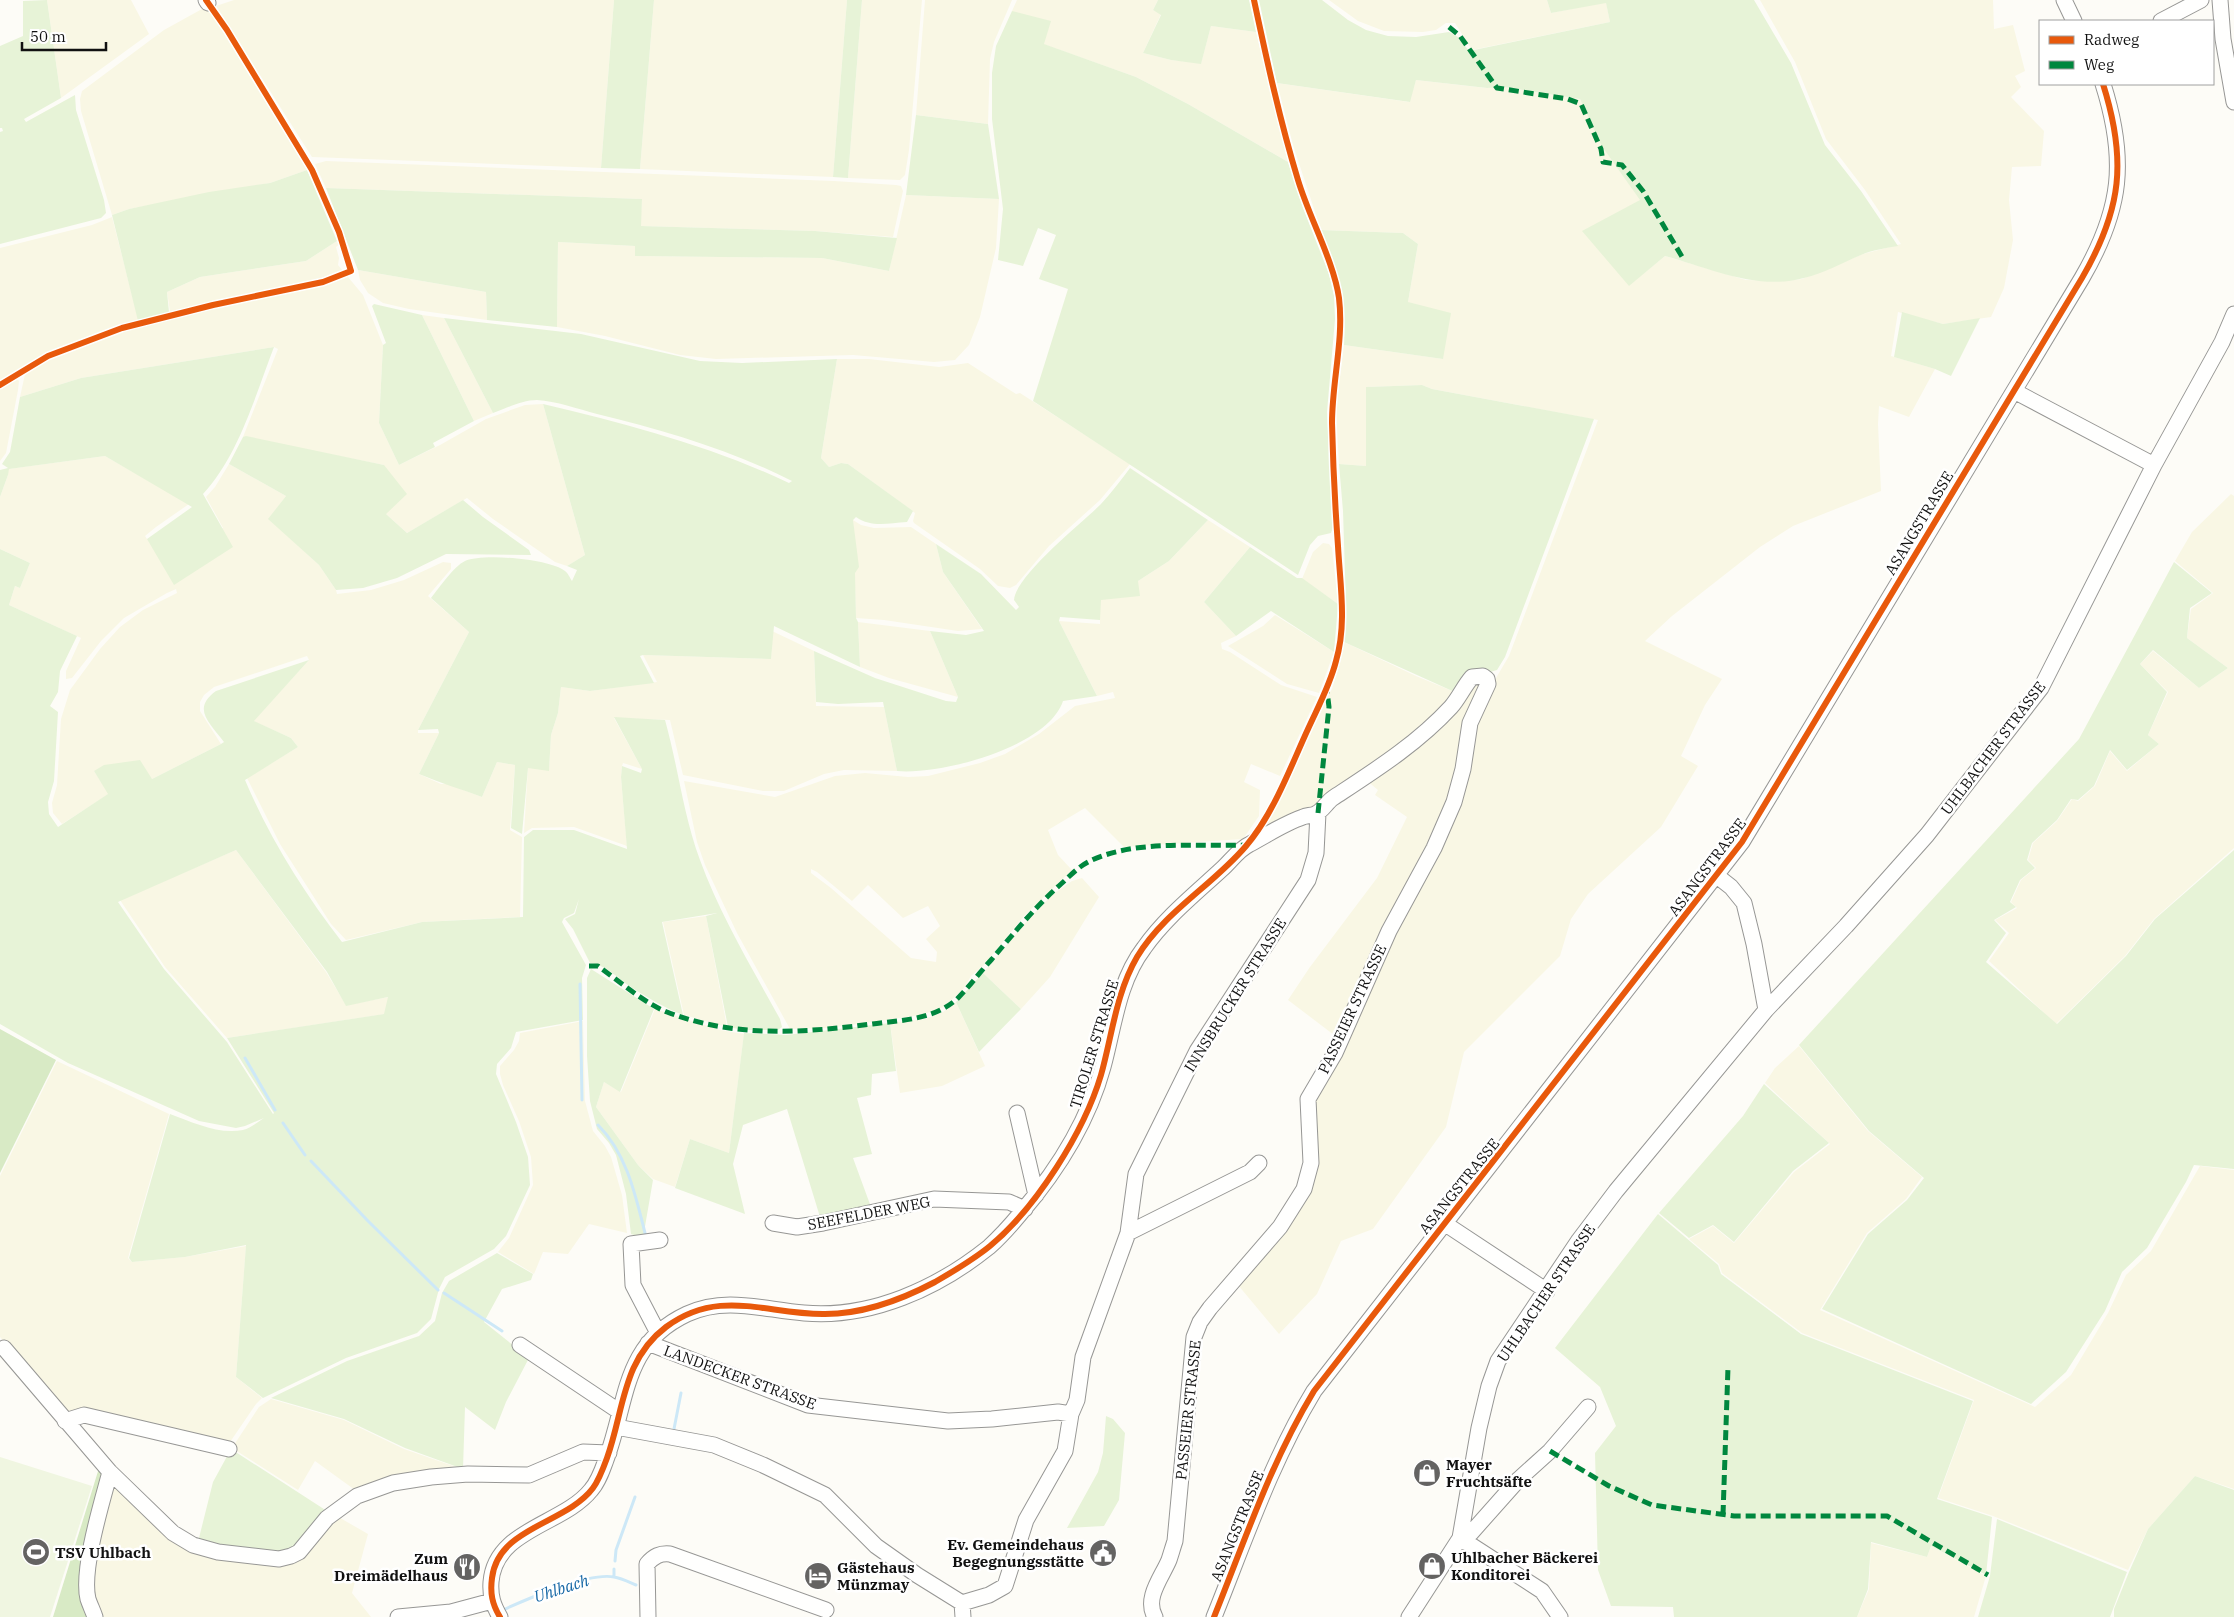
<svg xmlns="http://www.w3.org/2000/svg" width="2234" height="1617" font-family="'IBM Plex Serif',serif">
<rect width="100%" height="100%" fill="#fdfcf7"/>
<!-- farmland -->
<path fill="#f9f7e4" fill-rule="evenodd" d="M47,0H131L149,34L61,98Z
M234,0H614L601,168L312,157L216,6Z
M654,0H847L833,177L640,169Z
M862,0H922L909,150L905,175L900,180L848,178Z
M925,0H1012L994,42L990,59L988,124L916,115Z
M1017,0H1158L1153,10L1161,14L1143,53L1171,60L1201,63L1211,26L1256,32L1288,162L1188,104L1136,77L1043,44L1012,11Z
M1329,0H1547L1551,13L1606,2L1610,22L1472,50L1455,23H1446L1436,30L1423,32L1384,31L1358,21Z
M1760,0H1993L1994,29L2013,25L2025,71L2015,76L2021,87L2011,97L2044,131L2041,166L2012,167L2009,200L2013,240L2004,288L1991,317L1943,324L1898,312L1891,356L1935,369L1909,417L1879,406L1878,424L1881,491L1793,526L1760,547L1672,616L1645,641L1722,679L1705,705L1681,756L1698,766L1661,827L1588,894L1571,919L1560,956L1464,1052L1446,1127L1373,1229L1341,1241L1317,1294L1279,1334L1238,1285L1309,1191L1312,1099L1338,1038L1288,1000L1310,967L1377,878L1407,817L1375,795L1378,790L1366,780L1315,806L1262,829L1290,777L1321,707L1332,689L1340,663L1344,642L1416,676L1462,695L1471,682L1493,683L1509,656L1598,420L1432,389L1422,385L1366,387V466L1339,464L1336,409L1344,345L1443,359L1408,302L1418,244L1403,233L1321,230L1293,145L1277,83L1409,102L1416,80L1486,88L1504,87L1580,99L1601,145L1641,200L1629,285L1665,256L1746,280L1786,281L1802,279L1863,254L1901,244L1865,190L1826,139L1795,62Z
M202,9L209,11L217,22L307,170L270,183L129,209L112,215L81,111L80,99L82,91L164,30Z
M326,161L834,181L896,185L901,186L903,191L893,237L815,231L640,226L642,199L326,188L315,164Z
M906,195L999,199L996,248L980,317L969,345L955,360L934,362L853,355L716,359L680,355L605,336L557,327L558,242L635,246V256L822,258L889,271Z
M112,217L140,326L171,318L167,292L200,277L306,261L337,241L339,245L336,247L339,258L338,265L363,295L383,345L379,423L399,465L440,445L486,419L525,405L543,404L585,555L567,566L555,562L493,519L467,498L407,533L386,514L384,465L243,437L278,349L274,347L81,378L20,397L25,374L21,368L0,381V248L92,225Z
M358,270L486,292L487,320L409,309L383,303L368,293L360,280Z
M422,315L444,318L493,413L474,421Z
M837,359H869L939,367L968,363L1016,394L1020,393L1130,464L1100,500L1049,546L1016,585L1010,588L998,586L980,569L914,523L913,521L915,513L848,464L841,463L829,467L821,458Z
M17,379L19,381L18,390L6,453L0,461V388Z
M105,456L189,504L156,527L145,536L147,539L223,528L206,497L215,487L229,464L286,496L269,519L319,565L336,590L337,594L371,590L404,580L443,562L451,563V569L428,596L469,632L418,730V733H439L419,774L441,784H448L482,797L497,762L515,765L510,830L522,837L520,917L422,922L346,940L331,924L280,844L247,778L298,747L291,738L253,721L309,660L307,656L214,687L204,695L200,702V711L221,744L152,779L94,771L109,794L62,824L53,813L52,803L57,785L61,719L70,690L100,649L120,627L143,610L177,593L176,589L167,593L124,618L101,641L72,678L66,679V671L81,638L9,605L15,586L20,588L30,563L0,549V497L8,475V469Z
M2231,494L2234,496V848L2154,919L2125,956L2056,1024L1989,961L2009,933L1995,920L2017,908L2011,902L2021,880L2036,868L2028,860L2033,843L2057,821L2072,799L2078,801L2095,786L2110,751L2127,771L2159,744L2148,735L2168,692L2140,664L2153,651L2199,688L2228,668L2187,638L2191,609L2213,593L2175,561L2192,532Z
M853,520L861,525L874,528L911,527L936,544L943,572L982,629L958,631L884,620L856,618Z
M1208,520L1250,547L1204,602L1236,636L1221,643L1222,649L1230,652L1281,685L1317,697L1280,776L1251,764L1244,782L1260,790L1259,816L1243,839L1124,847L1085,808L1048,830L1058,855L1072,870L1024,916L984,965L971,976L964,988L944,1007L921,1015L829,1028L790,1029L737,933L705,865L697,842L684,781L775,797L835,776L865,773L908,777L928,776L980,763L1005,754L1039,734L1075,706L1115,698L1113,692L1097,696L1059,621L1100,624V600L1138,581L1169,561ZM811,869L817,872L852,901L868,885L903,918L928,906L940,926L926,939L937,952L936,962L911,958L831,888L811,873Z
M1323,543L1329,544L1332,548L1338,604L1302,579L1313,552Z
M1275,615L1334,652L1319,693L1287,684L1228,646L1263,626Z
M858,622L930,631L958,697L889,678L860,667Z
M772,631L814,651L816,706L884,707L897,771L844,770L824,774L784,791H763L683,775L670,720L614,718L642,769L623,763L622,766L621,777L627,846L574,827L532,828L524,833L528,767L549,770L551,735L558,713L561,687L590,691L657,682L643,655L771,659Z
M236,850L326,972L346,1005L389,997L385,1014L227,1038L165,967L120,900Z
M1082,878L1099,897L1050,977L1021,1009L983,973L1026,922L1052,895L1072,881Z
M706,916L727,1027L684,1015L663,922Z
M956,1002L985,1066L942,1086L900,1093L890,1023L925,1019L943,1012Z
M655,1009L720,1030L744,1034L729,1153L690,1139L675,1187L653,1179L638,1165L596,1107L604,1082L621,1092Z
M583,1021L585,1101L593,1131L605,1146L611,1157L622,1195L627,1233L589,1224L568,1254L543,1252L534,1274L498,1252L509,1238L533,1185L531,1157L519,1121L503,1085L500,1074V1066L514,1050L519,1041L520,1033Z
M1799,1046L1868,1131L1922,1177L1906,1199L1867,1233L1820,1310L2035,1407L2071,1375L2108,1313L2126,1275L2151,1251L2200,1166L2234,1170V1489L2195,1476L2148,1529L2128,1570L1993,1516L1938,1498L1974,1400L1802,1333L1722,1273L1719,1264L1689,1239L1713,1226L1734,1243L1794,1172L1830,1144L1765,1083L1775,1068Z
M57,1061L169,1114L128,1258L132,1262L185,1257L246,1246L236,1377L262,1398L256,1404L228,1445L69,1417L0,1337V1176Z
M271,1399L344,1420L404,1449L462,1469L355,1490L315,1461L298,1490L232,1448L259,1407Z
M112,1481L192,1548L335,1515L368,1534L352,1593L371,1617H101L92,1597L93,1570Z
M1871,1543L1927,1557L1931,1546L1986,1576L1974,1617H1857L1869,1589Z"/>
<!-- green -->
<path fill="#e7f3d7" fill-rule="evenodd" d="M47,0L61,98L24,119L26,122L75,95L76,110L104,200L106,213L101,218L0,244V132L3,131L2,128H0V46L23,36V1Z
M614,0H654L640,169L601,168Z
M847,0H862L848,178L833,177Z
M1158,0H1249L1256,32L1211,26L1201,64L1171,60L1143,53L1161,15L1153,10Z
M1259,0H1322L1348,20L1366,30L1388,36L1416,37L1449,32L1458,37L1469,51L1610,22L1606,3L1551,13L1547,0H1754L1791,63L1825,145L1861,191L1898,246C1886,248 1872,250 1861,255C1842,263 1824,273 1804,278C1758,291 1709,268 1665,256L1629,286L1582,231L1640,200L1601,145L1580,99L1504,87L1487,88L1416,80L1410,102L1277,83Z
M1012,11L1051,21L1044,44L1136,77L1188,104L1288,162L1303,208L1329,274L1334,296L1335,319L1327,412L1333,527L1331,533L1318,536L1310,545L1298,575L1033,401L1068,289L1039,279L1056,235L1038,228L1023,266L998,260L1003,209L992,119V73L996,46Z
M916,115L988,124L999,199L906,195Z
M307,170L337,241L306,261L200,277L167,292L169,312L138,321L112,215L129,209L209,192L270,183Z
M326,188L642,199L641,226L815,231L897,238L889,271L822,258L635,256V246L558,242L557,327L487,320L486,292L358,270Z
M1321,230L1403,233L1418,244L1408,302L1451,313L1443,359L1344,345C1347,298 1339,273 1321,230Z
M374,304L422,315L474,421L433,443L435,447L399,465L379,423L383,345L386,343L372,306Z
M1902,312L1943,324L1980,318L1951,376L1935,369L1894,357Z
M444,318L581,334L700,361L742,363L837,359L821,458L829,467L841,463L848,464L913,511L907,522C888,523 872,528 856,517L853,520L859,567L855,573L856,618L858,622L860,667L774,626L771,659L643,655L640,656L654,683L590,691L561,687L558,713L551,735L549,771L528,768L522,834L511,828L515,765L497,762L482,797C461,789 440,783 419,774L439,733L438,729L418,730L469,632L431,598C439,588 454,566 465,561C483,553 550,559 565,571C568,573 570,578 572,581L577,570L567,566L585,555L543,404C627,424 711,446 789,483L792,481C731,450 663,430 597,414C578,409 556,401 537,400C522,400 507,408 493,413Z
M274,347C255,396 239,455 203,494L233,547L174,585L147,539L192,507L105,456L9,469L8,475L0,497V470L8,468L2,464L10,452L20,397L81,378Z
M1422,385L1432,389L1594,419L1505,657L1497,670L1487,673L1459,694L1344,642L1346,605L1343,511L1339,464L1366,466V387Z
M246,436L384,465L407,494L386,514L407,533L463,500L483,517L529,550L531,555L446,554L397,578L363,588L336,590L319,565L268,519L286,496L229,464L243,437Z
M1130,468L1208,520L1169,561L1138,581L1140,596L1101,600L1100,620L1060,617L1059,621L1097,696L1063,701C1048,747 941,775 897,771L883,702L838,704L816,702L814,651L875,678L946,701L956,702L958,697L930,631L966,635L984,631L943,572L936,544L981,574L1016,610L1019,607L1014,600C1016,575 1082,523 1101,504C1111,493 1121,480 1130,468Z
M1250,547L1297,578H1302L1338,604L1334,652L1271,611L1236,636L1204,602Z
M0,549L30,563L20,588L15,586L9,605L77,636L60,671L58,692L50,706L58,712L54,781L48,802L49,814L58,827L108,794L94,771L104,765L140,760L152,779L221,744L224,742C210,723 191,709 216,691L309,660L254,721L291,738L298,747L245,780C269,837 304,893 342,942L422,922L523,917L524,837L533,830H574L627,849L621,777L622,766L641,773L642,769L614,717L665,720C678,766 683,814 700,860C720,915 752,968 780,1019L782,1027L778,1030H744L728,1027L706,916L717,913L662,922L683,1015C665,1008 650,999 634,989C619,980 607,965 590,963L573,929L565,919L575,914L579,899L574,913L564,918L562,922L586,965L582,978L583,1020L516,1032L511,1048L497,1064L496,1074L516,1122L528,1157L530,1185L506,1236L494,1249L445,1277L439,1289L431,1319L417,1333L346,1358L263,1398L236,1377L246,1245L185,1257L132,1262L129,1258L170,1114C192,1122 219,1135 243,1130C250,1128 258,1122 264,1118L245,1126L236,1128L199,1121L68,1063L0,1024ZM236,850L327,972L346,1006L388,997L384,1014L227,1038L274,1113L273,1114L227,1042L164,969L118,902Z
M2174,562L2212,593L2190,608L2187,638L2228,668L2199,688L2153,650L2140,664L2167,692L2148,735L2159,744L2127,770L2110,750L2094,786L2078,800L2071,799L2057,820L2032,843L2027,860L2035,868L2020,880L2010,902L2016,907L1994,920L2006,933L1986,962L2057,1024L2126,956L2155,919L2234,850V1169L2194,1165L2186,1182L2147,1248L2122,1272L2105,1311L2066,1372L2031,1404L1822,1309L1868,1234L1907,1200L1924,1178L1869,1131L1799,1045L2079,739Z
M591,969L654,1009L620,1092L604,1082L596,1107L638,1165L653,1180L643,1238L631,1234L626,1194L616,1155L609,1143L597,1129L590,1101L587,1056V978Z
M983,973L1021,1009L979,1052L956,1002Z
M890,1023L896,1071L872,1074L871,1095L857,1098L872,1154L853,1158L871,1207L820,1217L787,1109L743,1125L733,1164L745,1214L675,1188L690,1139L729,1153L744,1033L786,1035Z
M1764,1084L1829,1143L1793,1171L1734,1242L1713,1225L1689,1238L1659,1213L1743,1116Z
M1658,1214L1718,1265L1721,1274L1801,1334L1973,1401L1937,1499L1992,1517L1986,1575L1931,1546L1927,1557L1871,1542L1868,1589L1857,1617H1674L1673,1607L1611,1606L1598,1570L1595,1453L1616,1426L1600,1387L1555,1348Z
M497,1253L533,1274L531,1280L502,1289L484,1322L529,1358L506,1402L495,1430L465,1407L463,1469L405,1448L344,1419L271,1398L347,1361L419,1336L435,1321L442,1293L449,1281Z
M1106,1416L1113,1419L1125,1433L1119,1500L1104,1526L1067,1528L1098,1472L1103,1453Z
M231,1449L330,1513L297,1550L279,1555L198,1542L213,1482Z
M2195,1476L2234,1490V1617H2114V1609L2129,1572L2148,1529Z
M1997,1519L2127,1572L2110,1617H1978L1990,1576Z"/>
<!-- forest -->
<path fill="#d8eac5" d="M0,1029L56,1060L0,1173Z
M99,1468L106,1476L90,1538V1617H53Z"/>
<!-- pitch -->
<path fill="#f0f6e1" d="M0,1457L92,1486L50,1617H0Z"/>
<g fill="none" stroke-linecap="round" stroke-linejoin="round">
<!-- stream -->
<path stroke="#cde8f7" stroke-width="3" d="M580,984L582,1100
M245,1058L275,1110
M283,1123L305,1155
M598,1125C628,1155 636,1198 646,1237
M311,1161L368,1221L438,1290
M444,1293L502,1331
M674,1429L681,1393
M615,1561L616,1550L635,1497
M614,1577V1569
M503,1610C527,1599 589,1572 614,1577C621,1578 629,1582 636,1585"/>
<!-- minor casing -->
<g stroke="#979795" stroke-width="17">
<path id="minor" d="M206,0L208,3
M2064,0L2074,21
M2220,0L2223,39L2234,102
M2161,21L2201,0
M2014,391L2154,465
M1717,876L1731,887L1744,903L1754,944L1766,1010
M1017,1113L1036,1195
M773,1223L797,1227L823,1223L934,1199L1009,1202L1025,1209
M1444,1223L1547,1291
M1128,1233L1250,1172L1259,1163
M658,1333L633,1285L631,1244L660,1240
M648,1343L808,1405L948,1421L992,1419L1058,1412L1071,1414
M520,1345L620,1412
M4,1348L110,1472L173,1533L193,1545L218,1552L279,1559L291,1556L299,1552L327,1518L357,1496L393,1483L431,1477L468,1474L529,1475L583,1452L609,1453
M65,1421L84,1415L229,1449
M616,1427L714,1445L763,1465L825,1495L876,1546L917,1575L962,1603
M1460,1538L1471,1533L1519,1479L1550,1451L1588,1407
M1460,1538L1542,1591L1560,1617
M95,1617C93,1611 90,1605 88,1599C81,1570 102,1502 110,1472
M398,1617L451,1612L492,1601
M500,1617C493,1605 490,1596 491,1582C495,1529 563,1525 591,1490C599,1481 603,1468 607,1457C628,1399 623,1344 687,1314C726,1296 764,1310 804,1313C871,1319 938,1288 989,1247C1000,1237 1010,1226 1020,1214C1057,1171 1088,1122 1103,1067C1114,1027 1118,982 1144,948C1165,918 1195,894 1222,869C1231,861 1239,849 1250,844C1267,835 1285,823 1303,817C1307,815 1313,816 1317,813C1323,810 1327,802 1333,798C1374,771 1417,744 1451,707C1459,698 1464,686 1472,677L1483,676L1487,679L1488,684L1470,723L1463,769L1454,802L1434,848L1389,931L1335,1053L1308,1099L1311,1163L1304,1189L1280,1227L1210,1308L1200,1322L1194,1337L1175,1541C1173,1547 1171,1554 1169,1560C1162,1577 1144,1598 1155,1617
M648,1617L647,1564C654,1556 660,1553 670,1554L826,1610
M963,1617L962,1603L989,1595L1005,1586L1026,1520L1065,1451L1071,1414L1077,1400L1083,1357L1128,1233L1136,1174L1197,1051L1308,880L1316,853L1318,813
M1214,1617C1245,1540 1271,1462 1314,1391L1742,842L2082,278C2122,209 2127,160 2103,84
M1409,1617L1460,1538L1479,1428L1489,1386L1498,1361L1579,1240L1616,1191L1766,1010L1846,926L1927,835L2041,688L2154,465L2222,342L2234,314"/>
</g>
<!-- minor -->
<use href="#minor" stroke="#fffffe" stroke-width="15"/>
<!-- quiet -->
<path stroke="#00873e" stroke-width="5" stroke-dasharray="10 5" stroke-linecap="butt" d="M1449,27L1460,36L1497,88L1568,99L1581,104L1601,149L1603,162L1622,165L1643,191L1684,260
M1318,813L1329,707L1327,691
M589,966H598C619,981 644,1003 667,1012C734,1038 802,1033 872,1024C902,1020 933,1020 957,999C969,987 980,972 992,959C1014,933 1035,907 1061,884C1070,876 1079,866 1090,861C1136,839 1198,847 1247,845
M1550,1451L1609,1486L1652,1505L1734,1516H1887L1988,1575
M1723,1515L1728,1367"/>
<!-- cycleway casing -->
<g stroke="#fff" stroke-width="9">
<path id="cycleway" d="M0,385L48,356L122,328L213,305L323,282L351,271L339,232L312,170L227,30L206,0
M500,1617C492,1604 490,1593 492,1578C498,1527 566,1524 593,1488C599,1480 603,1469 607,1458C624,1411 622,1360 666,1327C720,1287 767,1315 825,1314C864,1314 901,1300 935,1282C954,1271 973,1260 990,1246C1036,1208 1084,1132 1101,1075C1112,1036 1116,993 1137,957C1164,912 1213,885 1246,846C1274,813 1290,768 1308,729C1318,707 1330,685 1336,661C1347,624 1340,584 1338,546C1335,505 1333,464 1332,423C1332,381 1344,340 1339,298C1334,262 1309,217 1298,180C1280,121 1267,61 1254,0
M1214,1617C1245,1540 1271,1462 1314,1391L1742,842L2082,278C2122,209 2127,160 2103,84"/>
</g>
<!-- cycleway -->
<use href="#cycleway" stroke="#e8590c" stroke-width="6"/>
</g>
<!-- icons -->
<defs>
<g id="shop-disc" transform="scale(1.4375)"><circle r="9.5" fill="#646362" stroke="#fff"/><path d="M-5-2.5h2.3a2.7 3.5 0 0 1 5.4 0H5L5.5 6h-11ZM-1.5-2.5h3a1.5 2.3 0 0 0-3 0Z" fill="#fff"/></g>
<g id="stadium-disc" transform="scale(1.4375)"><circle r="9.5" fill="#646362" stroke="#fff"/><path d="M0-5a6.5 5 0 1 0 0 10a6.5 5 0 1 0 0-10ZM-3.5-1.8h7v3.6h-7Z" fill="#fff"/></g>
<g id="civic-disc" transform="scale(1.4375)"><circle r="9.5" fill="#646362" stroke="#fff"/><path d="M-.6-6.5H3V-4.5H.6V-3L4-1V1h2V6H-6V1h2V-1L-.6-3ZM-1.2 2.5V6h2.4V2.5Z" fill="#fff"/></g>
<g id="restaurant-disc" transform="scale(1.4375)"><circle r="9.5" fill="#646362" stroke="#fff"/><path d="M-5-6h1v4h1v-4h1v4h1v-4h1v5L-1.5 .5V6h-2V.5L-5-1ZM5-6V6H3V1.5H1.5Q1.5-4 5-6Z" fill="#fff"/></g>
<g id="hotel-disc" transform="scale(1.4375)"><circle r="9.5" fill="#646362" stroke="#fff"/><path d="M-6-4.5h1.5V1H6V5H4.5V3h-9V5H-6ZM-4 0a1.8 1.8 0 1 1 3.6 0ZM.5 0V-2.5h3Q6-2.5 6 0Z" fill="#fff"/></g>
</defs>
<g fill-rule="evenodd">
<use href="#shop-disc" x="1427" y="1473"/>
<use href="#stadium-disc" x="36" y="1552"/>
<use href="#civic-disc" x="1103" y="1553"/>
<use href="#shop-disc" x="1432" y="1566"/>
<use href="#restaurant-disc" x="467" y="1567"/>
<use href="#hotel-disc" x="818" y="1576"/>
</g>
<g text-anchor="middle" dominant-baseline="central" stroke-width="5" stroke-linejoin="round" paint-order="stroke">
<!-- street labels -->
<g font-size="15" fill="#111" stroke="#fff">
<text transform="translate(1919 523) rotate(-59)">ASANGSTRASSE</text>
<text transform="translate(1993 748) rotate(-53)">UHLBACHER STRASSE</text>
<text transform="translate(1707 867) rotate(-53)">ASANGSTRASSE</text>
<text transform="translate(1235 995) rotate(-58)">INNSBRUCKER STRASSE</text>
<text transform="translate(1352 1009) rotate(-65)">PASSEIER STRASSE</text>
<text transform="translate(1094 1044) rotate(-73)">TIROLER STRASSE</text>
<text transform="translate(1459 1186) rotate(-51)">ASANGSTRASSE</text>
<text transform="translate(869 1213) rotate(-11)">SEEFELDER WEG</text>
<text transform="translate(1546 1293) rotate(-56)">UHLBACHER STRASSE</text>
<text transform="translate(740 1377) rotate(20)">LANDECKER STRASSE</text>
<text transform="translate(1188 1410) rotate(-84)">PASSEIER STRASSE</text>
<text transform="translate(1237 1526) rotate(-68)">ASANGSTRASSE</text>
</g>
<!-- poi labels -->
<g font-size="15" font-weight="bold" fill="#111" stroke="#fff" text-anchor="start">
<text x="1446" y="1464">Mayer<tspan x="1446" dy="17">Fruchtsäfte</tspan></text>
<text x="1084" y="1544" text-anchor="end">Ev. Gemeindehaus<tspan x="1084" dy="17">Begegnungsstätte</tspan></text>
<text x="55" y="1552">TSV Uhlbach</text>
<text x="1451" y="1557">Uhlbacher Bäckerei<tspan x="1451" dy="17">Konditorei</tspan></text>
<text x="448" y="1558" text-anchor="end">Zum<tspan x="448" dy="17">Dreimädelhaus</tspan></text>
<text x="837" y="1567">Gästehaus<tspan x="837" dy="17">Münzmay</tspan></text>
</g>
<!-- water labels -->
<g font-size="16" font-style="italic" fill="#1768a6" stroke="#fff">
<text transform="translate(561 1588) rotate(-18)">Uhlbach</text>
</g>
</g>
<!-- legend -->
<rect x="2039" y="20" width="175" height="65" fill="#ffffff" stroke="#a0a0a0"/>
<rect x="2049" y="36" width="25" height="8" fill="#e8590c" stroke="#a0a0a0"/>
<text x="2084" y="45" font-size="15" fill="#111111">Radweg</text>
<rect x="2049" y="61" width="25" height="8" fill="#00873e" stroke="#a0a0a0"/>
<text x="2084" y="70" font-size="15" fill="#111111">Weg</text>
<!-- scale -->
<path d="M22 42v8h84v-8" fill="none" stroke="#111111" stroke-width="2.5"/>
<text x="30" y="42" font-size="15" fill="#111111" stroke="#ffffff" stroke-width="4" paint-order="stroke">50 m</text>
</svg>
